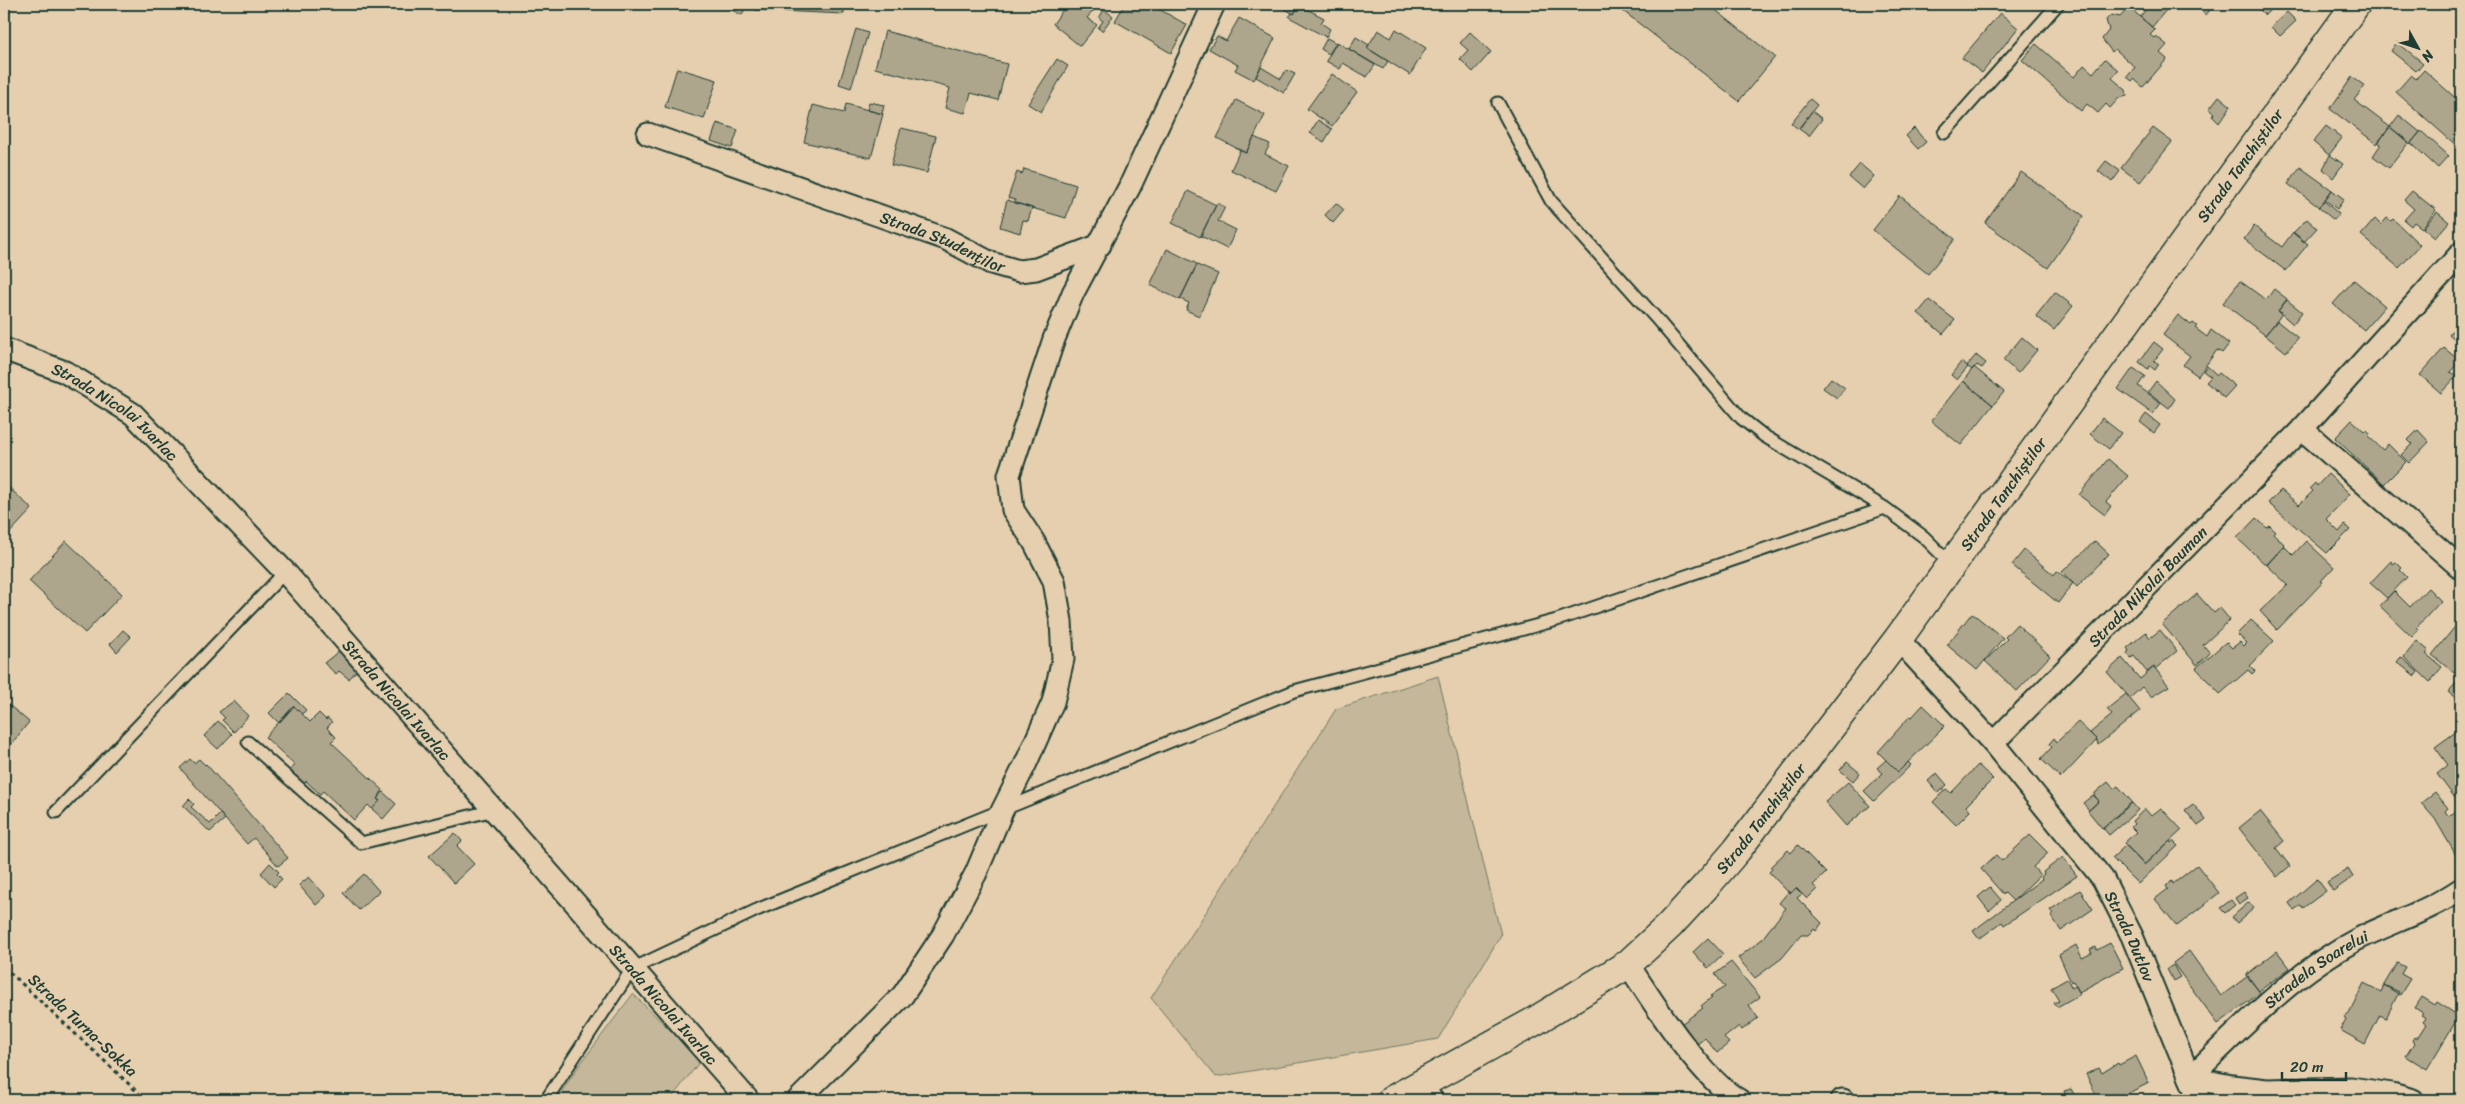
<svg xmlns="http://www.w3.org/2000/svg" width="2465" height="1104" font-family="Sriracha,sans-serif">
<rect width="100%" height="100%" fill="#e5cfae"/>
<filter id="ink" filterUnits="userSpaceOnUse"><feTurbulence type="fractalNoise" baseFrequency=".02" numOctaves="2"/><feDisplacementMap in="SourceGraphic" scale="10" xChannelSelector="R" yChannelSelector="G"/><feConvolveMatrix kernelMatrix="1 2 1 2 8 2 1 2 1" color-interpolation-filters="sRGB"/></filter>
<g filter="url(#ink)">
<!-- green -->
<path fill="#c4b79a" stroke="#727a67" d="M1438,676L1501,935L1438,1039L1216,1077L1151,998L1336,709Z
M633,994L701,1060L670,1100H556L578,1067Z"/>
<!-- building -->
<path fill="#aea68c" stroke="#1f3d34" d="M719,4H747L742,15Z
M747,4H844V14L756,10Z
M1067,4H1099L1087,18L1097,25L1080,46L1053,24Z
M1125,4H1150L1187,25L1171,53L1115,21Z
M1276,4H1300L1294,14Z
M1614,4H1708L1775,57L1739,101Z
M2150,4H2171L2152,27L2140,17Z
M2193,4H2210L2213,6L2206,15Z
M2263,4H2276L2265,15L2258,8Z
M1299,5L1324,18L1321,23L1330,29L1326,37L1289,17L1292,13L1294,14Z
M2129,7L2155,30L2150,35L2154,38L2156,36L2167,45L2160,53L2167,59L2143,87L2134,79L2132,81L2127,77L2135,67L2115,49L2112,52L2102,39L2109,30L2106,20L2111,15L2120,17Z
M1104,10L1113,16L1102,31L1098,28L1103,21L1099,18Z
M2287,12L2296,21L2280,36L2271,27Z
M2000,13L2018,28L1982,73L1962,58Z
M1239,18L1275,38L1254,80L1235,70L1238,65L1209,49L1217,36L1226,41Z
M856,29L868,33L851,88L839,84Z
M1396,29L1426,48L1410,75L1367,48L1378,30L1391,38Z
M885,31L1007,64L998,100L971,93L965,113L945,108L950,88L875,68Z
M1470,32L1491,52L1473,72L1460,59L1468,50L1460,43Z
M1356,37L1369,45L1367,48L1388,61L1383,69L1349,49Z
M1327,38L1336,43L1329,54L1321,49Z
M1337,42L1375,65L1367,77L1343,63L1340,69L1326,61Z
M2397,42L2423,63L2416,71L2391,51Z
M2036,44L2074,77L2084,65L2093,73L2105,59L2118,70L2112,78L2126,90L2127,96L2119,98L2110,108L2106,104L2098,113L2087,104L2081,111L2022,60Z
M1057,59L1068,66L1041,112L1028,104Z
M1261,67L1281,79L1286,70L1295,74L1284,93L1256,77Z
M677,68L717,80L704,119L665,107Z
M2424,70L2461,103V144L2458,147L2396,92L2411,75L2416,79Z
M1332,74L1357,92L1332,126L1307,109Z
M2352,77L2365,86L2354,100L2390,127L2377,144L2330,109Z
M2219,96L2231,106L2219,123L2212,116L2215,113L2209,109Z
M1810,99L1817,105L1798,129L1791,123Z
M1236,100L1265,115L1246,153L1217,138Z
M869,102L884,105L882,114L867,110Z
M846,104L883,114L871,158L804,142L813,105L844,113Z
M1812,111L1822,119L1809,136L1799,129Z
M2399,115L2420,132L2410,144L2390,127Z
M1318,120L1332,129L1324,142L1310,133Z
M717,123L738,130L732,148L711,141Z
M2326,126L2342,138L2329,155L2313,142Z
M2390,127L2409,142L2389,168L2373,156L2381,144L2378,142Z
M901,128L936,136L927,173L891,165Z
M1914,128L1926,142L1918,149L1906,136Z
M2153,128L2172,142L2140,182L2121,168Z
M2421,131L2449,156L2438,168L2411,143Z
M1254,137L1270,144L1265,154L1289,166L1276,191L1231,170L1240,150L1246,153Z
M2330,155L2343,164L2333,178L2323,169Z
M2106,161L2120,171L2112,182L2098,171Z
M1860,164L1874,176L1863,189L1849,177Z
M2300,167L2332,190L2319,207L2288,184Z
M1024,169L1076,185L1066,218L1015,203V200L1008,198L1017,172L1022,174Z
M2021,172L2084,216L2048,268L1985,223Z
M2332,190L2344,199L2337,209L2325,200Z
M1188,191L1216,205L1200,237L1172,223Z
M2412,191L2436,210L2422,228L2414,222L2411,226L2404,220L2414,209L2404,200Z
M1900,196L1955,239L1928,274L1873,230Z
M1007,200L1032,208L1028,221L1023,220L1020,233L1000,227Z
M2324,201L2339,214L2334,220L2318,207Z
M1217,203L1225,207L1218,221L1236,230L1227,249L1201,236Z
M1336,203L1344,210L1333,223L1325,215Z
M2437,212L2449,222L2435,238L2423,228Z
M2387,218L2391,221L2393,219L2420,245L2399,268L2361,235L2375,219L2381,225Z
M2307,219L2317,228L2304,242L2293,233Z
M2254,226L2282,247L2293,232L2308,244L2286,271L2244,239Z
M1167,249L1197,264L1180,300L1150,285Z
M1197,265L1218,274L1199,316L1186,310L1189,303L1180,299Z
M2354,280L2385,306L2364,330L2333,304Z
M2240,281L2266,300L2274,289L2287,299L2278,311L2282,313L2279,318L2265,335L2223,303Z
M2055,292L2073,306L2054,330L2036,316Z
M1929,300L1955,320L1943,334L1918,313Z
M2287,300L2302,312L2293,324L2278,311Z
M2178,315L2191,325L2193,323L2197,326L2195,328L2207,337L2211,330L2229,344L2222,353L2217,350L2198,376L2183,365L2190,356L2163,335Z
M2277,321L2298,338L2286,352L2265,335Z
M2461,321V345L2449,334Z
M2022,337L2037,350L2018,373L2003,360Z
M2154,342L2163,349L2154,361L2159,364L2155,370L2150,366L2148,369L2139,362Z
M2444,348L2460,361L2450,372L2456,377L2441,393L2420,375Z
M1976,355L1986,363L1982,368L1977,365L1972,370L1967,366Z
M1961,362L1968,367L1957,380L1951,375Z
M2207,366L2217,375L2219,373L2235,386L2224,398L2206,382L2211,377L2203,371Z
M1974,367L2004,392L1993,405L1963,381Z
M2133,368L2145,376L2138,386L2161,403L2153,414L2118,389Z
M1831,378L1845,388L1837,398L1823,388Z
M1963,381L1993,405L1961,445L1931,421Z
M2156,381L2175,399L2169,408L2148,392Z
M2146,414L2160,425L2154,433L2140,422Z
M2102,418L2121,433L2109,449L2090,434Z
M2352,420L2364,431L2366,429L2370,433L2368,436L2383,450L2388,444L2406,462L2384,484L2335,438Z
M2418,430L2429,442L2409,463L2401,455L2412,444L2408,440Z
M2108,459L2128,476L2106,502L2111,506L2105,515L2079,495Z
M2328,474L2350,494L2326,519L2339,532L2345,525L2350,530L2327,553L2268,503L2281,490L2299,505L2313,491L2310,488L2315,483L2317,486Z
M4,483L32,509L5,538L4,537Z
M2256,518L2267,528L2270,526L2275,531L2273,533L2285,545L2266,565L2237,538Z
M66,541L122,594L85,633L29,581Z
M2095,541L2109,554L2077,587L2062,572Z
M2306,541L2334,567L2321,581L2323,582L2277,630L2260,611L2288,585L2267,565L2284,546L2293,555Z
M2024,550L2054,575L2057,571L2073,583L2058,603L2012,565Z
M2391,561L2393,564L2396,562L2402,568L2400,570L2407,577L2387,598L2370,583Z
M2428,588L2441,601L2417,627L2419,629L2412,637L2380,606L2394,591L2410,607Z
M2197,594L2214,613L2220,608L2230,620L2203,645L2210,653L2197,665L2162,624Z
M1972,613L2003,638L1977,670L1947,645Z
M2251,620L2274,641L2250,666L2255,671L2252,674L2248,670L2220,694L2196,668L2226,642L2232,648L2240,642L2244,646L2247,643L2237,634Z
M2458,623L2461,626V665L2454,673L2432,655Z
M2017,624L2050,656L2017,691L1985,661L2007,639L2005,637Z
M123,630L131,637L117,652L110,644Z
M2160,630L2177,651L2155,669L2154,667L2147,672L2134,656L2131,658L2127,653L2129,651L2127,648L2146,632L2150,638Z
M2417,641L2429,651L2426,654L2442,667L2430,682L2404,657Z
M339,651L357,670L349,679L339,671L336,674L324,663Z
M2401,657L2418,672L2415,676L2397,662Z
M2122,658L2140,679L2154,667L2169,686L2151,697L2142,687L2130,698L2107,672Z
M2459,680L2461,682V696L2458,700L2448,692Z
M289,693L306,710L302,714L294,706L279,723L269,713Z
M2126,694L2140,711L2098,745L2097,740L2090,733L2112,715L2107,709Z
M4,701L29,722L4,753Z
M234,701L248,716L234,732L222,720L225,718L219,712Z
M1923,705L1945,726L1898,772L1878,752L1910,716L1912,717Z
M294,706L310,722L319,713L326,720L327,718L332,722L327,728L336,737L331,742L383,790L377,799L380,801L372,809L368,805L354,820L323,791L320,794L306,781L304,784L290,771L295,765L265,737Z
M218,721L232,734L218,749L204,736Z
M2078,722L2097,740L2061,778L2041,759L2052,747L2049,744L2054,738L2057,742Z
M2460,729L2461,731V806L2437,774L2448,765L2435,747Z
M190,759L194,763L199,759L205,765L206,764L288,858L278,866L254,838L247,844L180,768Z
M1886,760L1898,772L1908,762L1911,765L1874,801L1864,791L1883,773L1877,768Z
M1847,762L1860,773L1853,781L1840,770Z
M1978,765L1993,779L1966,806L1970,811L1956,825L1933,802L1946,789L1951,793Z
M1937,773L1947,785L1938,793L1928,781Z
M1848,782L1870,806L1846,826L1825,802Z
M2108,782L2114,789L2118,786L2132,802L2102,828L2088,811L2099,801L2094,795L2095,793Z
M383,792L396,804L383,819L372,809L380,801L377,799Z
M2435,792L2448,808L2445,811L2448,816L2461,809V854L2457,857L2435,819L2421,803Z
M2093,795L2099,801L2089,810L2083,803Z
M189,799L194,804L191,807L210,824L220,814L225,819L210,832L183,806Z
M2132,803L2138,810L2109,835L2103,828Z
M2193,804L2206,820L2198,826L2185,810Z
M2161,808L2182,830L2144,865L2124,843L2136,832L2131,827L2134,824L2132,821L2145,809L2151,816Z
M2260,811L2284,841L2276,848L2290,866L2277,877L2239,828Z
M455,833L462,841L457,846L474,864L454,883L429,856Z
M2030,835L2048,853L2033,867L2040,875L2013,901L2004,892L2003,894L1981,869L1996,855L2002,861Z
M2170,841L2171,843L2173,841L2178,846L2138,884L2112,858L2126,845L2144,865Z
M1798,845L1826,873L1813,885L1817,889L1807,899L1796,888L1791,893L1787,891L1769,872L1772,869L1770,867L1788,850L1791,853Z
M2063,857L2077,876L2004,925L2002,922L1979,939L1973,931L2042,879L2041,877L2044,874L2043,872Z
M270,863L279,872L277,874L282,879L274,887L261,873Z
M2197,865L2219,893L2177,926L2155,899L2168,889L2166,886L2172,881L2173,884Z
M2348,869L2353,877L2333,891L2327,882Z
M364,874L379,891L359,910L343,893Z
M309,877L326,896L316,905L299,885Z
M2317,879L2326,891L2303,908L2301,905L2294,910L2289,903Z
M1990,887L2001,900L1989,911L1978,897Z
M1796,888L1802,894L1797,898L1822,923L1816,931L1814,929L1808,935H1801L1782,958L1755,978L1738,958L1761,940L1786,908L1779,903L1789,891L1791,893Z
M2080,890L2093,909L2061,931L2051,915L2053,914L2050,910Z
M2244,892L2248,898L2239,904L2235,898Z
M2231,900L2235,905L2225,913L2220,908Z
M2249,902L2254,908L2237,923L2232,917Z
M1708,938L1723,954L1708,968L1693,952Z
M2110,943L2123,968L2079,992L2073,981L2071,982L2059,955L2076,945L2082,958L2092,953L2090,950L2095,947L2097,950Z
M2189,951L2221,996L2248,976L2260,993L2218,1024L2173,963Z
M2277,951L2290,968L2259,991L2246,975Z
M1731,962L1760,997L1749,1005L1758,1018L1742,1030L1739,1026L1724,1038L1729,1043L1717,1053L1705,1038L1697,1044L1681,1024L1703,1008L1701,1006L1712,997L1710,996L1725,987L1715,974Z
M2397,963L2405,967L2401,974L2410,979L2400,995L2384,985Z
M2173,965L2180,977L2173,981L2167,969Z
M2067,979L2072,988L2076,986L2080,994L2057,1007L2054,1003L2059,1001L2051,988Z
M2364,983L2381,992L2384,985L2399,992L2386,1018L2380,1015L2365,1044L2340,1030L2346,1019L2344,1017L2349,1013Z
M2422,997L2435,1005L2437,1002L2459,1016L2427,1069L2406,1056L2414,1043L2412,1041L2414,1037L2417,1038L2426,1024L2423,1022L2426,1018L2421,1015L2423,1013L2415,1008Z
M2136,1056L2149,1083L2114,1100H2096L2098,1099L2086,1074L2099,1068L2102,1073L2118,1063L2119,1065Z
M2071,1089L2077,1100H2052L2066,1096L2064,1091Z"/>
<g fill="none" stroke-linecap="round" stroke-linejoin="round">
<!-- lane casing -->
<g stroke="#1f3d34" stroke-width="15">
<path id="lane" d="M1498,103L1551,201L1655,317L1741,418L1764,436L1885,508L1924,537L1952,565
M1944,133L2058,4
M248,742L361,843L494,810
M56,812L285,572
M1426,1082L1438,1100
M546,1100L632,969L759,909L1294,691L1557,620L1885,508"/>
</g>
<!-- street casing -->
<g stroke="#1f3d34" stroke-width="25">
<g id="street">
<path id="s1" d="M648,134L946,239L991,263L1019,271L1036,269L1100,245"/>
<path id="s2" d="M4,349L65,372L133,414L285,572L748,1100"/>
<path d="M2302,429L2461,568"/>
<path id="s3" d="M1898,639L1993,743L2103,879L2132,936L2190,1078L2232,1086L2267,1090L2351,1088L2392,1094L2413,1100"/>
<path id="s4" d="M1993,743L2302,429L2461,253"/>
<path d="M1628,964C1652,1001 1702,1080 1739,1100"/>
<path d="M798,1100L903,995L943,935L976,873L1002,811L1026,763L1053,702L1063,659L1061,621L1054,581L1034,542L1013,510L1009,475L1054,339L1073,293L1130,186L1214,4"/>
<path d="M1842,1100H1843"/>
<path id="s5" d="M2199,1100L2190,1078C2241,1028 2294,972 2358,939C2392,922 2429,911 2461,889"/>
</g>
</g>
<!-- secondary casing -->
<g stroke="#1f3d34" stroke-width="31">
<g id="secondary">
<path id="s6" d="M1392,1100L1535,1021L1628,964L1669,926L1706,886L1737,850L1898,639L2356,4"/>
</g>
</g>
<!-- path -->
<path stroke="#1f3d34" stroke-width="3" stroke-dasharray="4 4" stroke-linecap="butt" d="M4,967L146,1100"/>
<!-- lane -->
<use href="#lane" stroke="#e5cfae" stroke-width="11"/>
<!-- street -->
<use href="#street" stroke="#e5cfae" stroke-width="21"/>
<!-- secondary -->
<use href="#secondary" stroke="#e5cfae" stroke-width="28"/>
</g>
</g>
<g text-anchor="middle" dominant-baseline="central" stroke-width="4" stroke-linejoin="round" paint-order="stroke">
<!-- street labels -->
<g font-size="16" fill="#1f3d34" stroke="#e5cfae">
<text stroke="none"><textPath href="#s6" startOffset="1280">Strada Tanchiștilor</textPath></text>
<text stroke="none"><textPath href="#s1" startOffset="314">Strada Studenților</textPath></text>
<text stroke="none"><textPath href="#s2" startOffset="129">Strada Nicolai Ivarlac</textPath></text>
<text stroke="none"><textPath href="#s6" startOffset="875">Strada Tanchiștilor</textPath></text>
<text stroke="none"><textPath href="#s4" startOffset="220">Strada Nikolai Bauman</textPath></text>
<text stroke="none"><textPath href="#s2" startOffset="534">Strada Nicolai Ivarlac</textPath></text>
<text stroke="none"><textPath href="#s6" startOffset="470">Strada Tanchiștilor</textPath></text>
<text stroke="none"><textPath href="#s3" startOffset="379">Strada Dutlov</textPath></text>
<text stroke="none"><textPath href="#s5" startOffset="191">Stradela Soarelui</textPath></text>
<text stroke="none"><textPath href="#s2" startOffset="939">Strada Nicolai Ivarlac</textPath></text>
<text transform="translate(83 1025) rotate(43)">Strada Turna-Sokka</text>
</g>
</g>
<!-- margin -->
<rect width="2465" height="1104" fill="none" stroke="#e5cfae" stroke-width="20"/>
<rect x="10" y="10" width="2445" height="1084" fill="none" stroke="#1f3d34" stroke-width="2" filter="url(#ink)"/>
<!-- north arrow -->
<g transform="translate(2418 48) rotate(130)" stroke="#e5cfae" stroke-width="4" paint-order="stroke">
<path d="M0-4L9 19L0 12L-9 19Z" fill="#1f3d34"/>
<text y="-8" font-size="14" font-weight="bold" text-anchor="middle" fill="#1f3d34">N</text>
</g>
<!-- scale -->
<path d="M2282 1072v8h64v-8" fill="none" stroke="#1f3d34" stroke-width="2.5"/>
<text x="2290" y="1072" font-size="15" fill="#1f3d34" stroke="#e5cfae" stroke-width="4" paint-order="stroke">20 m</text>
</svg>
